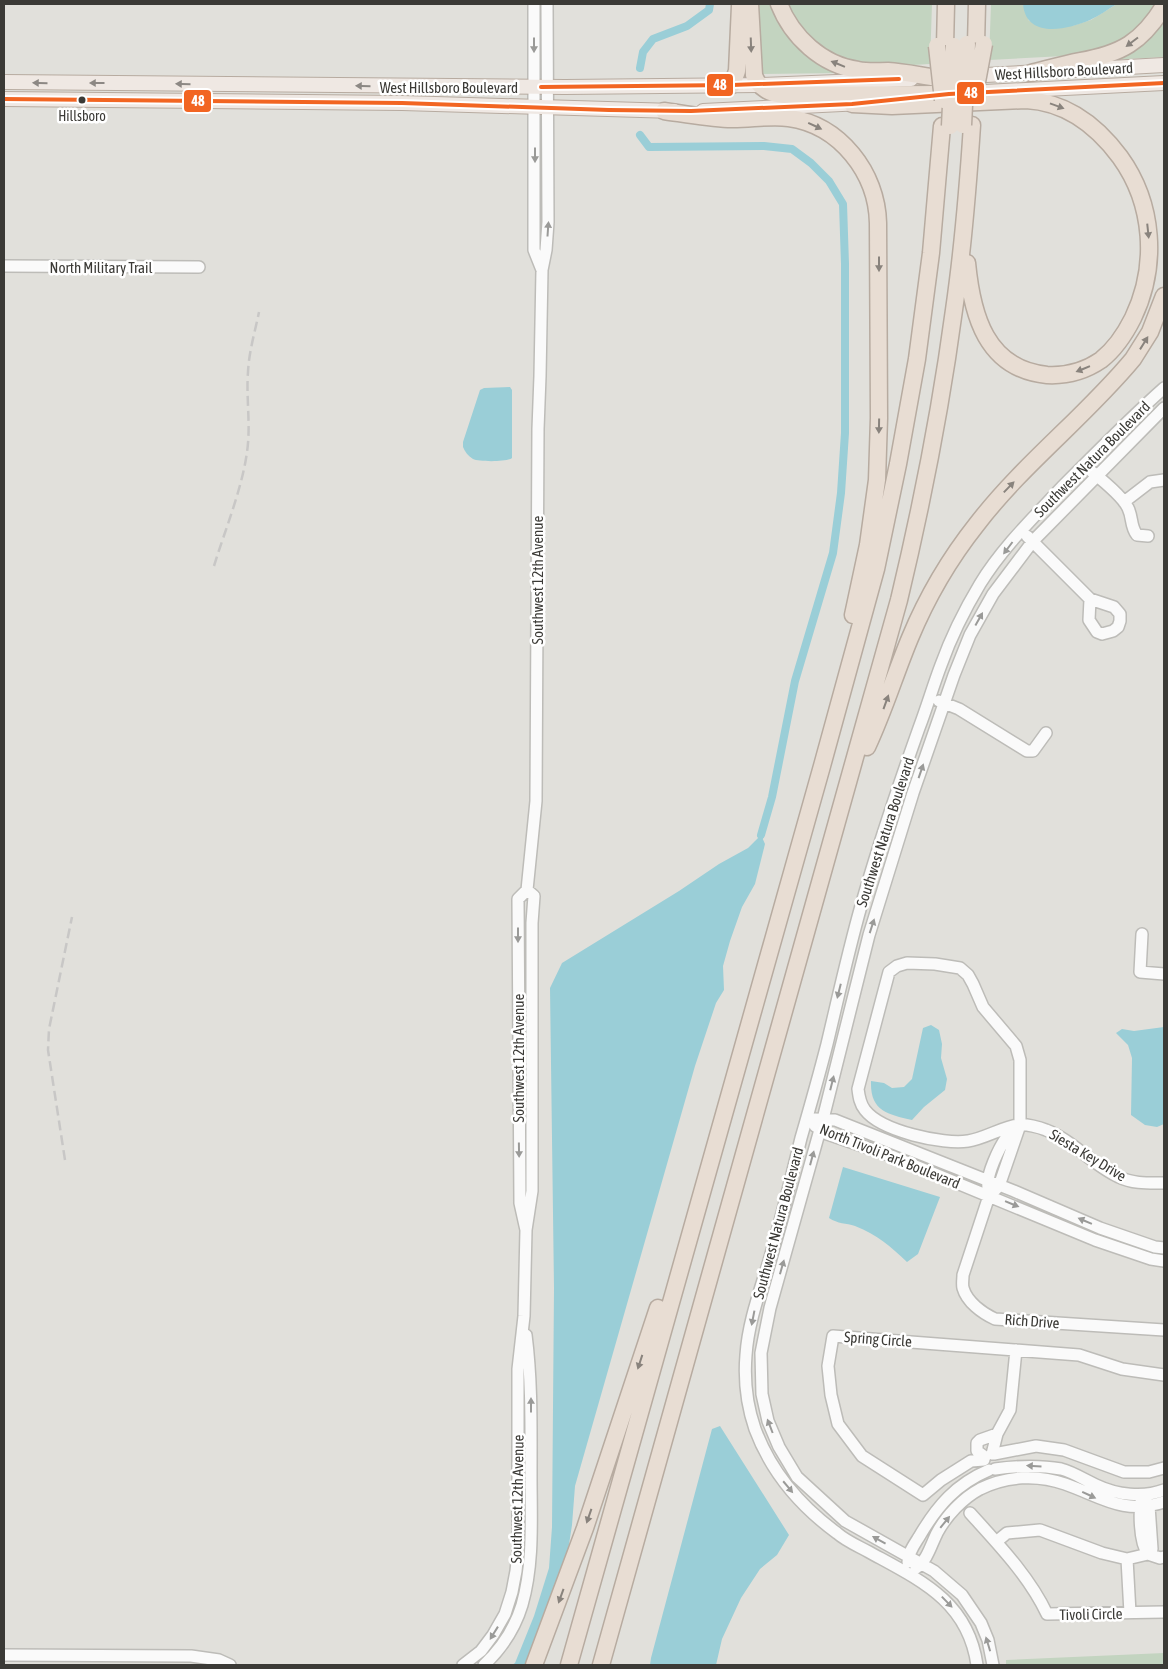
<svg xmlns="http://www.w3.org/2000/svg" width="1168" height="1669" font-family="'Asap Condensed',sans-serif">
<rect width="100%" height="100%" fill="#e1e0db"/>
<!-- green -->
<path fill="#c3d4c0" d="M754,4H772L845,73L757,74Z
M783,4H932L930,64L878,67L862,65L816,48Z
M991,4H1023L1029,21L1072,26L1091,20L1117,4H1160L1130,40L1083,55L989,60Z
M1164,14V57L1108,60Z
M1164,1653V1665H1006V1660Z"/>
<!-- water -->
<path fill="#9aced7" d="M1023,4H1117C1108,9 1099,16 1090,20C1067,30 1026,39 1023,4Z
M510,387L512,390V458C508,462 479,462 473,459C468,456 465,452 463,447V442L480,390L484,388Z
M761,835L765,844L755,884L742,907L730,941L723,966L724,990L716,1003L695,1066L575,1486L572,1525L566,1564L526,1665H512L515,1663L534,1616L549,1568L552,1527L554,1288L550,988L562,963L679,891L719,864L748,848Z
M931,1025L939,1030L942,1044L941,1058L947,1079L945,1090L924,1107L912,1120C887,1114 870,1111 871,1081L884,1083L892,1088L904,1087L912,1079L923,1028Z
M1164,1027V1124L1157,1127L1145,1125L1131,1115L1132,1058L1128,1045L1116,1033L1122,1029L1134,1031Z
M843,1167L940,1197L918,1254L907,1262C890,1246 878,1235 855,1226C846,1223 838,1224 829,1218Z
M720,1426L789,1535L777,1555L760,1569L741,1598L722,1639L716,1665H650L651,1658L712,1429Z"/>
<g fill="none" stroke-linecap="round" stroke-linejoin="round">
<!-- canal -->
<path stroke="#9aced7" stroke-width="8" d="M640,68L643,52L653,39L687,26L709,10L710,4
M640,135L649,147L764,146L792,149L811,163L829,181L843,204L845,264V433L841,493L833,553L795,681L772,797L761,835"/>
<!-- minor casing -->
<g stroke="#bdbcb8" stroke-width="14">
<path id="minor" d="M534,4V250L542,270
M4,266L199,267
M1091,471C1101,479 1123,497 1128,508C1133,518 1130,526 1137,535L1148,536
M1124,502L1150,482L1164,480
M1027,536L1090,599L1114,607L1120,614V621L1118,627L1113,631L1102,634L1097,632L1089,620L1090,599
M939,701L959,709L1027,751H1033L1046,733
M1142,934L1140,972L1164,974
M815,1119L835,1120L1014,1191L1100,1228L1155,1247L1164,1248
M815,1126L827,1134L894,1157L1095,1240L1151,1259L1164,1261
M1164,1183C1149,1183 1133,1184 1119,1177C1094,1166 1072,1140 1046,1130C1039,1127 1026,1124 1019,1125C1004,1126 984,1139 968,1141C943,1145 881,1131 865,1110C860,1104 859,1097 858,1089L889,972L897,966L907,963L935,964L960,968L968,975L973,984L983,1007L1016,1046L1020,1060V1125L999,1186L989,1196L963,1275C963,1279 962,1284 963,1288C967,1302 982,1313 995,1319L1164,1330
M988,1187C986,1175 999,1148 1006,1138C1009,1134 1014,1130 1017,1127
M526,1230L520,1203L518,899L527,890L536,801L538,429L540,376L542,270L546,250L548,222L547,4
M992,1454L997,1434L1010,1410L1016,1350
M994,1454L1036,1446L1064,1450L1124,1472H1149L1164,1468
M985,1457L977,1451V1443L980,1440L997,1434
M984,1460L971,1461L941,1480L923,1495L862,1456L838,1424L831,1395L828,1366L833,1336L1079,1355L1122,1369L1164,1375
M995,1469C1017,1466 1039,1465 1061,1469C1073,1472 1085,1480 1096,1485C1117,1495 1143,1498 1164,1490
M1142,1495L1149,1506L1152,1549L1148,1554C1139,1542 1139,1510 1142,1495Z
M970,1513C998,1544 1029,1576 1047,1614L1164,1612
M996,1542L1007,1533L1040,1530L1102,1553L1127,1559L1148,1554L1160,1558L1164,1557
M1127,1559L1130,1613
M908,1562C908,1553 914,1545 919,1537C937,1506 956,1484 989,1470
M916,1568C927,1561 931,1545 937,1533C946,1516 963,1498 980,1489C1006,1476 1037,1474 1065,1484C1102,1497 1123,1515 1164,1502
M4,1655L191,1656L219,1660L230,1665
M463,1665L481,1651L493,1635L505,1614L512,1592L516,1571L518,1552V1369L524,1316L526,1230L532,1191V923L534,896L527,890
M484,1665C501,1649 515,1628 522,1605C534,1563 531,1519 531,1476C531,1428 532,1382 526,1335
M977,1665C968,1601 920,1580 869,1552C858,1546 846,1541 837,1533C800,1506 771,1472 755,1429C747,1406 744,1379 746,1355C748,1323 760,1291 769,1261C781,1220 791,1179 801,1138C810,1107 819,1075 827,1044C838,998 848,952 861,906C878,846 898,787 919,728C927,707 933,686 941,665C951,637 965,609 980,584C1002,548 1033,518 1062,487C1095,454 1129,419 1164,388
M993,1665L988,1640L981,1623L962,1595L934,1571L845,1521L797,1477L779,1447L768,1421L762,1394L761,1353L770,1308L823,1119L869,935L913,793L954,675L970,635L993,594L1033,541L1164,408"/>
</g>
<!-- major casing -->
<g stroke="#b7aba0" stroke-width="16">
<path id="major" d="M968,76L1164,65
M4,82L565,87L759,85L911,79
M965,93L1164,83
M4,99L402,103L674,111
M703,111L862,103"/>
</g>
<!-- highway casing -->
<g stroke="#b7aba0" stroke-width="19">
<path id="highway" d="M750,4L754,75C758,88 771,94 784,95L937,94
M779,4C792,37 822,65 858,70C868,72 878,71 888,71C905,72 922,76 938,78
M976,44L977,4
M945,46L946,4
M1031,73C1047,69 1064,64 1080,61C1121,54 1142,42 1164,6
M732,85L737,71L740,6
M852,104L892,106L1026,100C1066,102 1097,126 1120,157C1154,204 1158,266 1133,318C1125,334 1115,349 1101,360C1085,371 1066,376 1047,375C986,369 972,315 967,263
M664,111C685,114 707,118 728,119C748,120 769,115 789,118C840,125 877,173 878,223L879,418L877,480L868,545L853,615
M867,747C884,711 895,674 910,638C927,597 950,558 977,524C1023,464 1085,417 1133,359L1150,332L1164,296
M534,1665L585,1528L658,1308
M569,1665L822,766L876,569L898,464L917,359L931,253L942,126
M601,1665L899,600C922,504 941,407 954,310C963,248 968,187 972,125"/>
</g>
<!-- minor -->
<use href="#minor" stroke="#fafafa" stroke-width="11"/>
<!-- major -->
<use href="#major" stroke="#efe8e3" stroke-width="14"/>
<!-- highway -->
<use href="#highway" stroke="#e8ddd3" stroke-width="16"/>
<!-- rail -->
<path stroke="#c8c7c6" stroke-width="2.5" stroke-dasharray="10 5" stroke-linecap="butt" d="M214,566C225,530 242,489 247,452C251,425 246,399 248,372C249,351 255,332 259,312
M65,1160L48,1050L49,1029L72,917"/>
<!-- highway-bridge casing -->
<g stroke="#b7aba0" stroke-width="19" stroke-linecap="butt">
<path id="highway-bridge" d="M937,46L943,100
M974,98L984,44
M963,125L967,44
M950,126L954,46"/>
</g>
<!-- highway-bridge -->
<use href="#highway-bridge" stroke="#e8ddd3" stroke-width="16"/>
<!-- bus-1 casing -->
<g stroke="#fff" stroke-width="8">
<path id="bus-1" d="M541,87L732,85L899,79
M4,99L402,103L609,110L691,111L852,104L949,94L1164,83"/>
</g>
<!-- bus-1 -->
<use href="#bus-1" stroke="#f26522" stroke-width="4"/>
</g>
<!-- one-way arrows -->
<defs><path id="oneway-solid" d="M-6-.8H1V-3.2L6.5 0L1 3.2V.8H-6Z" transform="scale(1.25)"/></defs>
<g fill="#89837d">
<use href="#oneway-solid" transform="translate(1132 42) rotate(143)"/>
<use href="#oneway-solid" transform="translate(751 45) rotate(88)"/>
<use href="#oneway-solid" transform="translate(838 64) rotate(-158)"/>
<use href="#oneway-solid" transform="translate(1057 106) rotate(20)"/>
<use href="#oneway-solid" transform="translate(815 126) rotate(25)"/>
<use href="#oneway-solid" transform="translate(1148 231) rotate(84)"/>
<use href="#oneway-solid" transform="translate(879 264) rotate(90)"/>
<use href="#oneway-solid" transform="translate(1144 343) rotate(-58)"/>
<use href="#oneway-solid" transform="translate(1083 369) rotate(158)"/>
<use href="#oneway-solid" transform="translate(879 426) rotate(91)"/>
<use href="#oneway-solid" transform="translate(1009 487) rotate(-46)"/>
<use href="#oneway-solid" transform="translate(886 702) rotate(-70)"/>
<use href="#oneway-solid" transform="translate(640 1362) rotate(108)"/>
<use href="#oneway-solid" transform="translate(589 1516) rotate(109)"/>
<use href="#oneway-solid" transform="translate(561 1596) rotate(110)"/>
</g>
<g fill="#9a9a98">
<use href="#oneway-solid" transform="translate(534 45) rotate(90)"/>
<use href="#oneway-solid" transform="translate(535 155) rotate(90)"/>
<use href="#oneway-solid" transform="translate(548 229) rotate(-86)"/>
<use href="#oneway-solid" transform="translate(1008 548) rotate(127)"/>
<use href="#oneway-solid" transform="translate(979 619) rotate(-61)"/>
<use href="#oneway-solid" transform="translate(921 771) rotate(-71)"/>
<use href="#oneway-solid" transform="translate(872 926) rotate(-72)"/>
<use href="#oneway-solid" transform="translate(518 935) rotate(90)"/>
<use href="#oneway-solid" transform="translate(839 991) rotate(104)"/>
<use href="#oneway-solid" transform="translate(832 1083) rotate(-76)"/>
<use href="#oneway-solid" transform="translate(519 1150) rotate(89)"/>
<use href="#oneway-solid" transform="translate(812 1158) rotate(-75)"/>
<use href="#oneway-solid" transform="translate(1012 1204) rotate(22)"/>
<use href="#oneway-solid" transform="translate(1085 1221) rotate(-157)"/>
<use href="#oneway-solid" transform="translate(782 1267) rotate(-74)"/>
<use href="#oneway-solid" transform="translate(753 1318) rotate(101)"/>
<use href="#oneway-solid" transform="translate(531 1405) rotate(-90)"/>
<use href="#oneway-solid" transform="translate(770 1426) rotate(-111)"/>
<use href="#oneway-solid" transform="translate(1034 1466) rotate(-177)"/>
<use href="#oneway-solid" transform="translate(788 1487) rotate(50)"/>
<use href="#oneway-solid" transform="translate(1089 1495) rotate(25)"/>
<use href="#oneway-solid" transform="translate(945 1522) rotate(-51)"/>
<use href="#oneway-solid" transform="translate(879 1540) rotate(-151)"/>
<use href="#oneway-solid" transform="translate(947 1602) rotate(46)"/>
<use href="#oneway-solid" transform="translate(494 1633) rotate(122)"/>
<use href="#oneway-solid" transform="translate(988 1644) rotate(-107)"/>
</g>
<g fill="#8c8884">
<use href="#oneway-solid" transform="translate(40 83) rotate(-179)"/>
<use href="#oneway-solid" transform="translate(97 83) rotate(-180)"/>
<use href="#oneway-solid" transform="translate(183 84) rotate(-179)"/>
<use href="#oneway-solid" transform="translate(363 86) rotate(-179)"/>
</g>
<!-- markers -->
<circle fill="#3b3a36" stroke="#fff" stroke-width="2" cx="82" cy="100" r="4.5"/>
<g text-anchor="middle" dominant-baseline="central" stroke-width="5" stroke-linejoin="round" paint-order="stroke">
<!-- bus labels -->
<g font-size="14" fill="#3b3a36" stroke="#fff">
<text x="82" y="116">Hillsboro</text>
</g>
<!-- street labels -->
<g font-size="15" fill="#3b3a36" stroke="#fff">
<text transform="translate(1064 71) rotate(-3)">West Hillsboro Boulevard</text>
<text x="449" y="87">West Hillsboro Boulevard</text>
<text x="101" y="267">North Military Trail</text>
<text transform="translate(1092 459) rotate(-45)">Southwest Natura Boulevard</text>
<text transform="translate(537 580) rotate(-90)">Southwest 12th Avenue</text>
<text transform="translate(885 832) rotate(-72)">Southwest Natura Boulevard</text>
<text transform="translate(518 1058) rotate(-90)">Southwest 12th Avenue</text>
<text transform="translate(1088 1155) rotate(31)">Siesta Key Drive</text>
<text transform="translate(890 1156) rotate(22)">North Tivoli Park Boulevard</text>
<text transform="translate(778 1223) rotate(-75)">Southwest Natura Boulevard</text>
<text transform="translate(1032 1321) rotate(4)">Rich Drive</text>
<text transform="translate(878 1339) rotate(4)">Spring Circle</text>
<text transform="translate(517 1499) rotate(-89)">Southwest 12th Avenue</text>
<text transform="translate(1091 1614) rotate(-1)">Tivoli Circle</text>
</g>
</g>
<g stroke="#fff" stroke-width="2">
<rect x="706" y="73" width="28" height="24" rx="5" fill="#f26522"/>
<rect x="956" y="81" width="29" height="24" rx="5" fill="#f26522"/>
<rect x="183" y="89" width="29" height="24" rx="5" fill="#f26522"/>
</g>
<g font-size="14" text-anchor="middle" font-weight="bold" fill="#fff">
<text x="720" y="90">48</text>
<text x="971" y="98">48</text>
<text x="198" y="106">48</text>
</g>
<!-- border -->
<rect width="1168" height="1669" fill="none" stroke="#3b3a36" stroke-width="10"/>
</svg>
